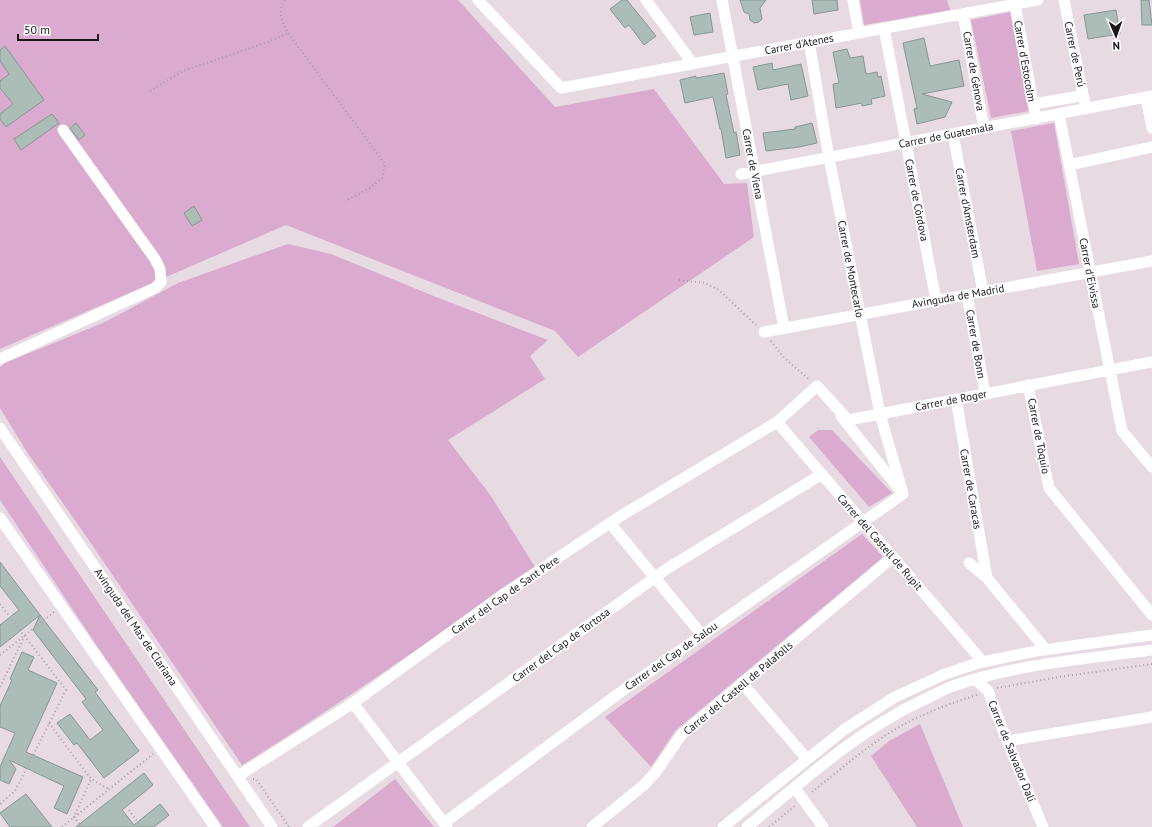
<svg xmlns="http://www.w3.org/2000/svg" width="1152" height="827" font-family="'PT Sans',sans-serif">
<rect width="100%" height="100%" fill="#e7dae3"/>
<!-- green -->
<path fill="#daaacf" d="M0,0H458L555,107L654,89L724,184L747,183L754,237L578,357L555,331L286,225L0,349Z
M860,0H947L950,10L864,25Z
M1010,12L1029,111L991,118L971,20Z
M1054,123L1079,264L1037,271L1011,131Z
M288,244L331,254L436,297L548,340L530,356L545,379L448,440L491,496L535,567C438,635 342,703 242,765L86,536L27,452L0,408V367L5,363L105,322L178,283Z
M818,430H832L892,493L869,507L809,437Z
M0,457L250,827H223L97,646L0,500Z
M862,534L883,557L675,731L651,767L605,717Z
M920,724L963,827H917L871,756L889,741Z
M395,779L434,827H333Z"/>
<!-- building -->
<path fill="#acbdb7" stroke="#879791" d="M622,0H627L656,36L644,45L629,25L625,28L610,9Z
M740,0H766L760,8L762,19L759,22L754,23L750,20L749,14L744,12Z
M812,0H837L838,10L814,14Z
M1141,0H1149L1152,25H1142Z
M1116,10L1120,34L1088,39L1084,15Z
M710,13L713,32L694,35L690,17Z
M924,38L930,66L959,60L964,86L922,94L952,102L945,117L917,124L914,109L917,108L903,43Z
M5,46L44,100L6,127L0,119V114L13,104L0,88V81L9,74L0,61V50Z
M847,49L850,58L863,56L866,74L877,72L878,77L881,76L885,96L871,99L872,104L862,106V103L836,108L833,84L839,83L833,52Z
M772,63L773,70L801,64L808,96L791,100L788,84L758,90L753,67Z
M724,73L728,94L726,95L734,133L736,132L740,155L726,158L721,129H720L713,97L685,103L680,80L696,76V78Z
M52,114L59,123L21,150L14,139Z
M76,123L85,135L79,140L70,128Z
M812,123L817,143L799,147L766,151L763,133L795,129V127Z
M194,206L202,220L192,226L184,213Z
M0,562L40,615L0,647V625L19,610L0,586Z
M40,615L98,690L95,692L139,751L104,778L77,743L74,745L57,723L70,714L90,740L103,730L82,702L86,699L33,630Z
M22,652L34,657L28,670L57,683L26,752L83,777L67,814L54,808L64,786L9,760L16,769L9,784L0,780V767L15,733L0,727V706L12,680L10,679Z
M144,773L153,785L122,810L134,825L160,804L169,815L154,827H76Z
M26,794L52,827H10L0,813Z"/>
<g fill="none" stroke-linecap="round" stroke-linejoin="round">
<!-- path -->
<path stroke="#a89ea5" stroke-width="2" stroke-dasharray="1 3" stroke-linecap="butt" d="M285,0C277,13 282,21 288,33L385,164L382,178L370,188L345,201
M150,91L183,71L268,42L288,33
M679,280L705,283L719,290L756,325
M771,341L784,358L809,379
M0,604L66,690L15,791L0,804
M0,655L54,612
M0,687L24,637
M997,688L1059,677L1152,664
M49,723L91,779L109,789
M253,779H256L289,827
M812,792C838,771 864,749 892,731C919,715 948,704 977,695
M129,810L141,827
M62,827L153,754
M82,827L74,817L91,779
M769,827L796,805"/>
<!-- minor -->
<path stroke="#fff" stroke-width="11" d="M478,0L561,88L1038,0
M646,0L693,64
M722,0L784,328
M853,0L859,33
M1064,0L1086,109
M1015,4L1036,119
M963,14L984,128
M884,28L936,300
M809,42L829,158L880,414L903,494
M1146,97L1152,128
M1033,104L1075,97L1083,94
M1059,114L1122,431L1152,467
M953,134L983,292
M1069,165L1152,147
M741,174L1152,96
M967,295L985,393
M764,332L1152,261
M0,359L155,288L161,282L160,269L155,259L63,130
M1028,385L1049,488L1152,615
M956,399L987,578
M841,416L900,490
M777,422L983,662
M0,428L272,827
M0,518L215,827
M610,523L702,635
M969,563L987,578L1046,650
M975,679L988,691L1007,741L1043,827
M742,683L807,759
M353,703L447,827
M1007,741L1152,717
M238,776L353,703L505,593L619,517L777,422L817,386L848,420L1152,362
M795,788L823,827
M444,823L618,694L903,494
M308,827L668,568L822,474
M592,827L644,785L655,773L682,734L893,557
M723,827L845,729L895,697L945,674L978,663L1036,651L1152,635
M747,827C803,781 857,731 923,700C932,696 941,691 950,687C1015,664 1085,659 1152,650"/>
</g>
<g text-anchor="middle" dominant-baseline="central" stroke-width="3.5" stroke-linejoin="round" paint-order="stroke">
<!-- street labels -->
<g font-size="11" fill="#1b171a" stroke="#fff">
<text transform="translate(799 44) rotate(-11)">Carrer d'Atenes</text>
<text transform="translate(1075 54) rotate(78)">Carrer de Perú</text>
<text transform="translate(1025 61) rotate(80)">Carrer d'Estocolm</text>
<text transform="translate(974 71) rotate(80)">Carrer de Gènova</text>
<text transform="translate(946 135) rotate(-11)">Carrer de Guatemala</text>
<text transform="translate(753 164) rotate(79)">Carrer de Viena</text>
<text transform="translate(917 200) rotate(79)">Carrer de Còrdova</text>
<text transform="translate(968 213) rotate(79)">Carrer d'Amsterdam</text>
<text transform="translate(851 269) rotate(79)">Carrer de Montecarlo</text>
<text transform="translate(1090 273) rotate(79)">Carrer d'Eivissa</text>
<text transform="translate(958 296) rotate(-10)">Avinguda de Madrid</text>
<text transform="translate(976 344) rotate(80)">Carrer de Bonn</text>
<text transform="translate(951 400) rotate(-11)">Carrer de Roger</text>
<text transform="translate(1039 436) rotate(79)">Carrer de Tòquio</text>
<text transform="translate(971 489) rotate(80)">Carrer de Caracas</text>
<text transform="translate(880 542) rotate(49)">Carrer del Castell de Rupit</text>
<text transform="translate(505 595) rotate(-35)">Carrer del Cap de Sant Pere</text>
<text transform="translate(136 627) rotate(56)">Avinguda del Mas de Clariana</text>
<text transform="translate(561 645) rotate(-36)">Carrer del Cap de Tortosa</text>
<text transform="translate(671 656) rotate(-35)">Carrer del Cap de Salou</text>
<text transform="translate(738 688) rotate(-40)">Carrer del Castell de Palafolls</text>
<text transform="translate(1012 751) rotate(68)">Carrer de Salvador Dalí</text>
</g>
</g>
<!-- north arrow -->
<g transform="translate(1116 36) rotate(178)" stroke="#ffffff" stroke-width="3" paint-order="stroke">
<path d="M0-3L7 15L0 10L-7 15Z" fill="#1b171a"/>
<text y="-6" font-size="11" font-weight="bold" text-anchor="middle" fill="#1b171a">N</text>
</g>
<!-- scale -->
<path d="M18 34v6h80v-6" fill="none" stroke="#1b171a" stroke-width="2"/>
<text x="24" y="34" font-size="12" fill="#1b171a" stroke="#ffffff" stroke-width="3" paint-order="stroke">50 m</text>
</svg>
